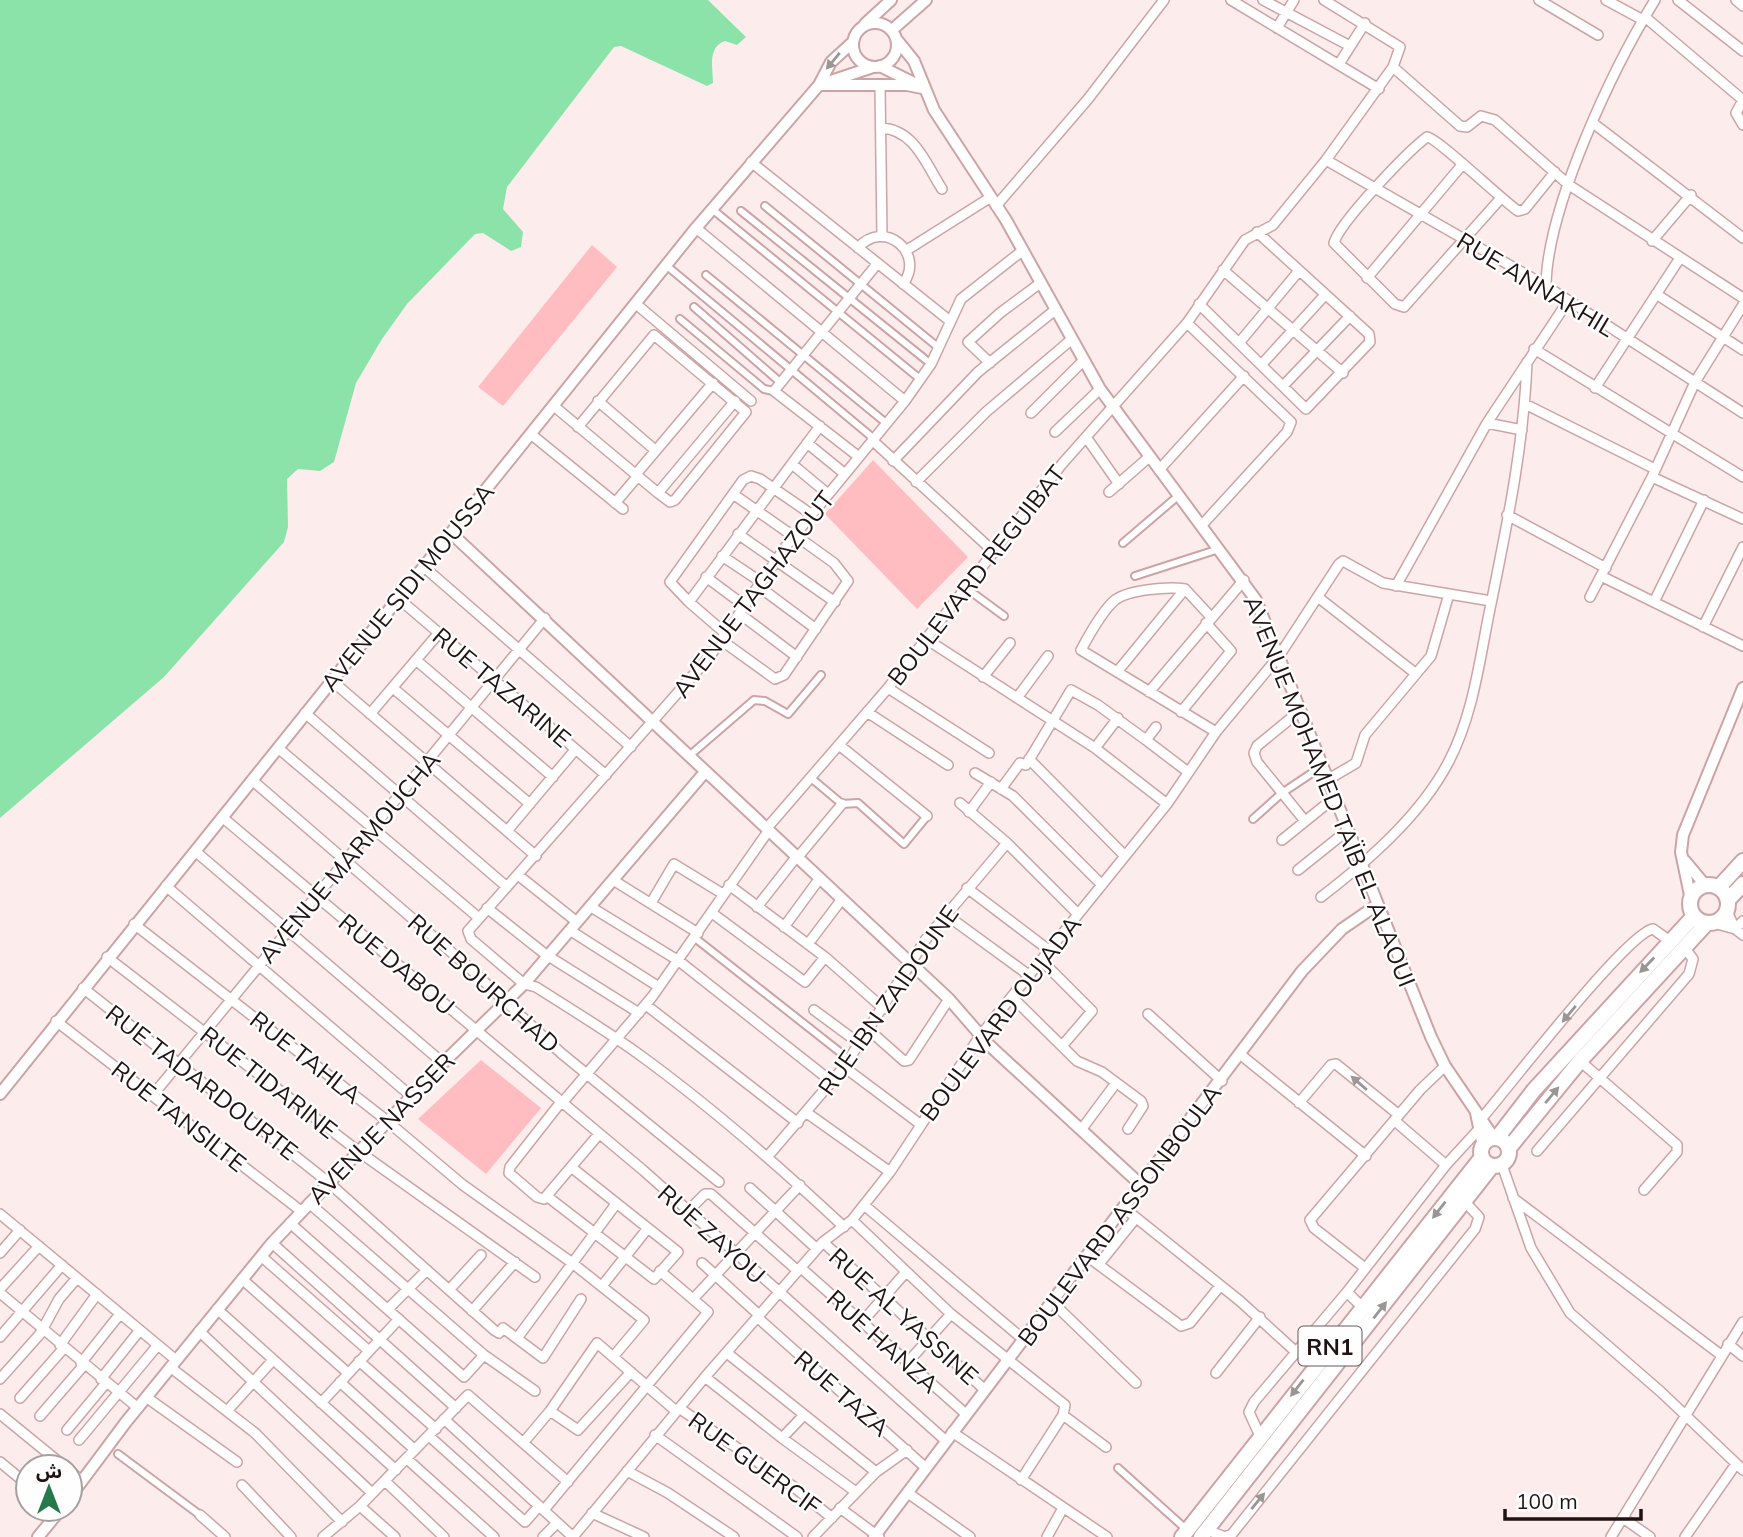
<svg xmlns="http://www.w3.org/2000/svg" width="1743" height="1537" font-family="Mulish,'Noto Sans Arabic',sans-serif">
<rect width="100%" height="100%" fill="#fdecec"/>
<!-- green -->
<path fill="#ffbdc1" d="M592,245L617,267L503,406L478,387Z
M873,460L968,557L917,609L825,514Z
M481,1060L541,1108L486,1174L418,1119Z"/>
<!-- water -->
<path fill="#8ce3aa" d="M0,0H708L746,37L737,45L725,41C707,47 713,68 713,83L707,86L621,46L614,47L507,187L503,209L523,232L521,247L511,251L483,233L475,234L407,304L382,339L356,383L334,462L320,471L298,469L287,479L288,527L284,542L164,677L0,818Z"/>
<g fill="none" stroke-linecap="round" stroke-linejoin="round">
<!-- pedestrian casing -->
<g stroke="#cca4a6" stroke-width="10">
<path id="pedestrian" d="M765,206L939,348
M712,209L920,379
M741,211L931,364
M667,266L873,438
M706,275L886,423
M694,307L780,382
M680,319L764,389L774,391
M1123,543L1178,496
M1135,576L1219,549
M966,588L1004,616
M689,756L754,700L765,701L788,714L821,675
M811,778L842,804L858,803L904,844L927,816
M1253,819L1282,793L1321,767
M695,938L850,1060
M118,1454L200,1515
M1118,1468L1187,1530"/>
</g>
<!-- minor casing -->
<g stroke="#cca4a6" stroke-width="12">
<path id="minor" d="M1231,0L1379,89
M1263,0L1350,46
M1324,0L1400,47L1393,67
M1539,0L1598,35
M1606,0L1643,20
M1678,0L1743,51
M1736,0L1743,6
M1645,17L1743,100
M1277,28L1294,0
M1339,64L1365,23
M880,86L882,236
M1743,100L1736,113L1743,125
M1593,123L1743,238
M881,128C914,129 926,164 942,189
M1326,160L1546,286L1743,413
M751,162L950,321
M1501,198L1404,307L1395,304L1334,243C1339,223 1408,151 1427,137C1436,137 1502,200 1518,211L1525,209L1555,172
M996,206L1088,99L1164,0
M696,228L905,401
M1652,241L1691,195
M858,248C884,218 926,253 903,284
M907,250L991,197
M1223,270L1343,373
M1367,278L1462,165
M1546,286C1547,207 1613,68 1655,0
M1656,294L1743,350
M636,304L751,401
M1199,304L1306,409L1370,342L1369,334L1257,232
M1187,323L1291,422L1287,432L1202,525
M1239,343L1298,272
M1534,349L1743,477
M990,363L968,342L1000,313L1039,284
M1262,364L1325,295
M1283,386L1350,316
M1595,388L1680,258
M598,401L655,450
M1525,404L1655,469
M555,407L658,493L670,502L675,500L746,412L654,335L578,427
M1031,413L1084,360
M1487,423L1522,430
M1055,432L1100,389
M532,435L623,509
M1086,437L1119,484
M872,440L993,551
M807,443L845,474
M859,457L774,391L877,264
M893,461L978,372L1055,310
M792,464L828,494
M1159,470L1244,376
M636,474L713,383
M1652,477L1743,519
M916,482L986,412L1072,339
M1109,492L1148,458
M658,493L735,401
M733,494L793,536
M615,503L638,476
M1507,515L1606,568
M738,534L835,602
M722,556L761,582
M424,567L631,747
M1601,576L1743,646
M706,577L745,606
M758,586L816,629
M1396,586L1487,423L1568,301
M1590,597L1652,477L1695,382L1743,305
M1319,598L1415,673
M399,599L606,775
M689,602L670,582L743,480L751,476L760,479L811,514
M1654,602L1704,500
M740,614L797,657
M1211,617L1185,589C1169,586 1128,590 1115,600C1102,611 1089,635 1081,650L1216,732
M1703,627L1743,547
M726,634L689,602L820,426
M926,639L1095,748L1167,804
M721,640L775,679L784,675L848,581L834,563L795,535
M416,660L553,777
M1117,672L1185,589
M983,677L1010,643
M331,680L536,856
M393,688L530,804
M888,688L989,753
M1149,692L1244,580
M1017,698L1048,656
M1301,710L1257,746L1254,753L1257,762L1305,821
M867,712L948,765
M1181,712L1231,651L1206,623
M305,713L507,887
M370,714L438,634
M1156,727L1146,740L1188,772
M839,745L927,816
M278,748L479,918
M1095,748L1118,718
M1029,759L1124,855
M975,773L1013,796L1102,885
M252,780L465,964L561,1053L719,1182
M1327,780L1356,763L1365,735L1431,656L1449,594
M1001,789L1020,763L1026,765L1071,690L1098,705L1146,740
M960,803L1007,843L1077,913
M969,812L991,782
M222,817L644,1171L945,1440
M767,828L888,688L1062,464L1187,323L1245,240L1273,225L1326,160L1393,67L1460,126L1467,127L1481,116L1495,120L1569,185L1743,298
M507,831L575,750
M1282,840L1334,798
M195,851L443,1063
M798,857L842,804
M1298,870L1348,830
M518,875L577,922
M613,880L698,933
M729,885L825,957L884,1009
M166,886L411,1096
M967,888L1050,951
M1321,897C1368,861 1420,816 1448,763C1475,712 1480,654 1492,599C1508,520 1524,442 1527,362
M651,903L674,864L723,894
M591,907L679,961L832,1082
M757,907L797,856
M487,908L545,954L639,1013
M1727,911L1735,929
M712,913L805,982L825,957
M945,914L1030,976
M1714,923L1735,929L1743,935
M134,924L381,1116L463,1185L571,1262L644,1320L613,1357
M784,927L820,878
M1735,929L1743,921
M571,931L659,987
M808,944L842,899
M107,957L358,1151L535,1277
M1042,961L1092,1011L1062,1046
M83,988L328,1182L494,1330L499,1333L503,1328L543,1358L581,1299
M1013,998L1077,1061L1102,1072L1141,1101L1143,1106L1128,1129
M646,1005L798,1123
M814,1010L860,1044
M1148,1014L1222,1081
M56,1021L301,1211
M869,1030L904,1061L909,1060L949,999
M1241,1055L1366,1156
M1580,1061L1677,1145V1152L1644,1190
M844,1067L920,1124
M152,1096L545,618
M561,1102L510,1167L509,1173L537,1197L544,1199L599,1134
M562,1103L652,997L769,830
M1299,1103L1331,1065L1336,1064L1399,1115
M807,1113L890,1172
M1482,1118C1507,1089 1627,933 1653,929L1670,941
M1395,1121L1446,1165
M1081,1130L1116,1083
M1537,1151L1689,974L1693,959L1683,946
M768,1156L844,1067L926,939L1007,843
M1502,1165L1531,1248L1570,1313L1661,1392L1743,1470
M750,1188L817,1249
M548,1197L654,1279L678,1252L571,1167
M1513,1198L1721,1355
M309,1203L484,1355L535,1391
M864,1205L1024,1340
M1124,1208L1240,1301L1296,1352
M688,1211L705,1194H711L798,1271
M0,1214L176,1360
M852,1220L951,1314L1065,1405L1063,1415L1106,1447
M290,1223L464,1377L484,1355
M844,1227C780,1167 715,1110 644,1058C609,1032 572,1010 536,987L524,984L471,939L468,931L710,656L786,546L905,401L931,364L961,299L1022,251
M823,1242L985,1390
M272,1243L456,1408
M0,1253L20,1230
M261,1256L369,1351
M1087,1256L1181,1326L1190,1323L1220,1286
M702,1263L759,1315
M1099,1264L1135,1219
M801,1268L966,1414
M1365,1268L1314,1228L1310,1220L1420,1090L1445,1066
M242,1279L348,1373
M602,1286L648,1228
M0,1289L39,1246
M449,1290L481,1255
M1347,1292L1362,1307
M0,1293L138,1408
M693,1299L800,1185
M1052,1302L1136,1383
M217,1309L396,1470
M388,1309L427,1270
M472,1311L515,1262
M757,1317L926,1468
M862,1322L906,1272
M199,1331L372,1493
M0,1337L62,1265
M518,1337L616,1204
M1728,1344L1743,1356
M60,1345L97,1294
M727,1353L876,1472
M359,1361L436,1429
M81,1363L120,1314
M907,1363L951,1314
M170,1367L255,1433L342,1522
M1216,1373L1260,1317
M705,1377L782,1438L856,1492
M0,1379L40,1334L59,1299L77,1278
M101,1379L140,1330
M340,1382L415,1450
M146,1397L237,1462
M20,1398L64,1348
M321,1403L399,1319
M679,1408L794,1487L832,1518
M227,1411L273,1360
M550,1411L578,1430L631,1372
M0,1414L65,1467
M40,1416L84,1365
M444,1419L573,1537
M67,1430L106,1383
M952,1432L1107,1537
M655,1435L797,1537
M429,1436L525,1522L539,1506
M1260,1436L1249,1412L1254,1402L1347,1292L1446,1165L1479,1129
M782,1438L804,1415
M79,1440L158,1345
M523,1443L550,1411L597,1343L676,1411
M407,1459L494,1537
M0,1462L28,1485
M70,1471L82,1481
M627,1471L668,1493L734,1537
M1021,1480L1063,1415
M385,1481L444,1537
M242,1485L291,1537
M908,1493L970,1537
M360,1506L395,1537
M840,1508L879,1537
M544,1510L708,1312L660,1271
M592,1513L644,1537
M200,1515L225,1537
M1623,1518L1650,1537
M1207,1530L1225,1537L1232,1534L1475,1229L1479,1217L1466,1203
M323,1537L360,1506L468,1395L568,1482
M543,1537L557,1523
M573,1537L705,1377L823,1242L852,1220L890,1172L980,1036L1167,804L1216,732L1279,656L1339,564L1343,561L1383,583L1491,601
M813,1537L876,1472L907,1450
M1047,1537L1063,1508
M1611,1537L1743,1322
M1685,1537L1736,1464"/>
</g>
<!-- tertiary casing -->
<g stroke="#cca4a6" stroke-width="14">
<path id="tertiary" d="M853 45a22 22 0 1 1 44 0a22 22 0 1 1-44 0Z
M865,24L891,0
M892,30L926,0
M897,40L914,61L934,110L1006,220L1100,389L1256,600L1431,1037L1445,1066L1494,1138
M880,66L914,83
M828,82L873,67
M819,85H907L922,88
M452,534L949,999L989,1045L1140,1184
M1685,861L1705,885
M1691,900L1681,852L1683,835L1743,688
M0,1094L696,228L819,85L831,62L853,42
M1476,1113L1483,1146
M70,1497L126,1422L272,1243L443,1063L524,984L705,772
M38,1537L61,1509
M874,1537L1302,971L1342,929L1377,905"/>
</g>
<!-- primary casing -->
<g stroke="#cca4a6" stroke-width="18">
<path id="primary" d="M1690 904a19 19 0 1 1 38 0a19 19 0 1 1-38 0Z
M1719,887L1743,861
M1728,900L1743,884
M1481 1152a14 14 0 1 1 28 0a14 14 0 1 1-28 0Z
M1497,1138L1534,1090L1694,916
M1509,1148L1580,1061L1707,923
M1182,1537L1482,1157
M1201,1537L1492,1166"/>
</g>
<!-- pedestrian -->
<use href="#pedestrian" stroke="#fff" stroke-width="6"/>
<!-- minor -->
<use href="#minor" stroke="#fff" stroke-width="9"/>
<!-- tertiary -->
<use href="#tertiary" stroke="#fff" stroke-width="10"/>
<!-- primary -->
<use href="#primary" stroke="#fff" stroke-width="14"/>
</g>
<!-- one-way arrows -->
<defs><path id="oneway-solid" d="M-6-.8H1V-3.2L6.5 0L1 3.2V.8H-6Z" transform="scale(1.75)"/></defs>
<g fill="#9b9595">
<use href="#oneway-solid" transform="translate(833 61) rotate(130)"/>
<use href="#oneway-solid" transform="translate(1647 965) rotate(134)"/>
<use href="#oneway-solid" transform="translate(1569 1014) rotate(130)"/>
<use href="#oneway-solid" transform="translate(1359 1083) rotate(-139)"/>
<use href="#oneway-solid" transform="translate(1552 1095) rotate(-50)"/>
<use href="#oneway-solid" transform="translate(1439 1210) rotate(128)"/>
<use href="#oneway-solid" transform="translate(1380 1310) rotate(-52)"/>
<use href="#oneway-solid" transform="translate(1297 1388) rotate(128)"/>
<use href="#oneway-solid" transform="translate(1258 1501) rotate(-51)"/>
</g>
<g text-anchor="middle" dominant-baseline="central" stroke-width="5" stroke-linejoin="round" paint-order="stroke">
<!-- shield labels -->
<rect fill="#fefefe" stroke="#635a5a" stroke-width="2" x="1298.5" y="1326.5" width="63" height="39" rx="5"/>
<g font-size="23" font-weight="bold" fill="#211314">
<text x="1330" y="1346">RN1</text>
</g>
<!-- street labels -->
<g font-size="24" fill="#211314" stroke="#fefefe">
<text transform="translate(1536 284) rotate(31)">RUE ANNAKHIL</text>
<text transform="translate(976 575) rotate(-52)">BOULEVARD REGUIBAT</text>
<text transform="translate(407 587) rotate(-51)">AVENUE SIDI MOUSSA</text>
<text transform="translate(753 594) rotate(-53)">AVENUE TAGHAZOUT</text>
<text transform="translate(502 687) rotate(40)">RUE TAZARINE</text>
<text transform="translate(1330 791) rotate(68)">AVENUE MOHAMED TAÏB EL ALAOUI</text>
<text transform="translate(349 857) rotate(-50)">AVENUE MARMOUCHA</text>
<text transform="translate(397 964) rotate(40)">RUE DABOU</text>
<text transform="translate(484 983) rotate(42)">RUE BOURCHAD</text>
<text transform="translate(888 1000) rotate(-55)">RUE IBN ZAIDOUNE</text>
<text transform="translate(1000 1018) rotate(-53)">BOULEVARD OUJADA</text>
<text transform="translate(306 1057) rotate(38)">RUE TAHLA</text>
<text transform="translate(202 1082) rotate(38)">RUE TADARDOURTE</text>
<text transform="translate(269 1082) rotate(38)">RUE TIDARINE</text>
<text transform="translate(179 1116) rotate(38)">RUE TANSILTE</text>
<text transform="translate(381 1128) rotate(-46)">AVENUE NASSER</text>
<text transform="translate(1119 1215) rotate(-53)">BOULEVARD ASSONBOULA</text>
<text transform="translate(712 1234) rotate(42)">RUE ZAYOU</text>
<text transform="translate(904 1316) rotate(42)">RUE AL YASSINE</text>
<text transform="translate(883 1341) rotate(42)">RUE HANZA</text>
<text transform="translate(842 1393) rotate(41)">RUE TAZA</text>
<text transform="translate(755 1463) rotate(36)">RUE GUERCIF</text>
</g>
</g>
<!-- north arrow -->
<g transform="translate(49 1488)"><circle r="33" fill="#fefefe" stroke="#a6a0a0" stroke-width="2"/>
<path d="M0-5L12 26L0 18L-12 26Z" fill="#27784a"/>
<text y="-10" font-size="19" font-weight="bold" text-anchor="middle" fill="#211314">ش</text>
</g>
<!-- scale -->
<path d="M1505 1509v10h136v-10" fill="none" stroke="#211314" stroke-width="3.5"/>
<text x="1516" y="1509" font-size="21" fill="#211314" stroke="#fefefe" stroke-width="5" paint-order="stroke">100 m</text>
</svg>
